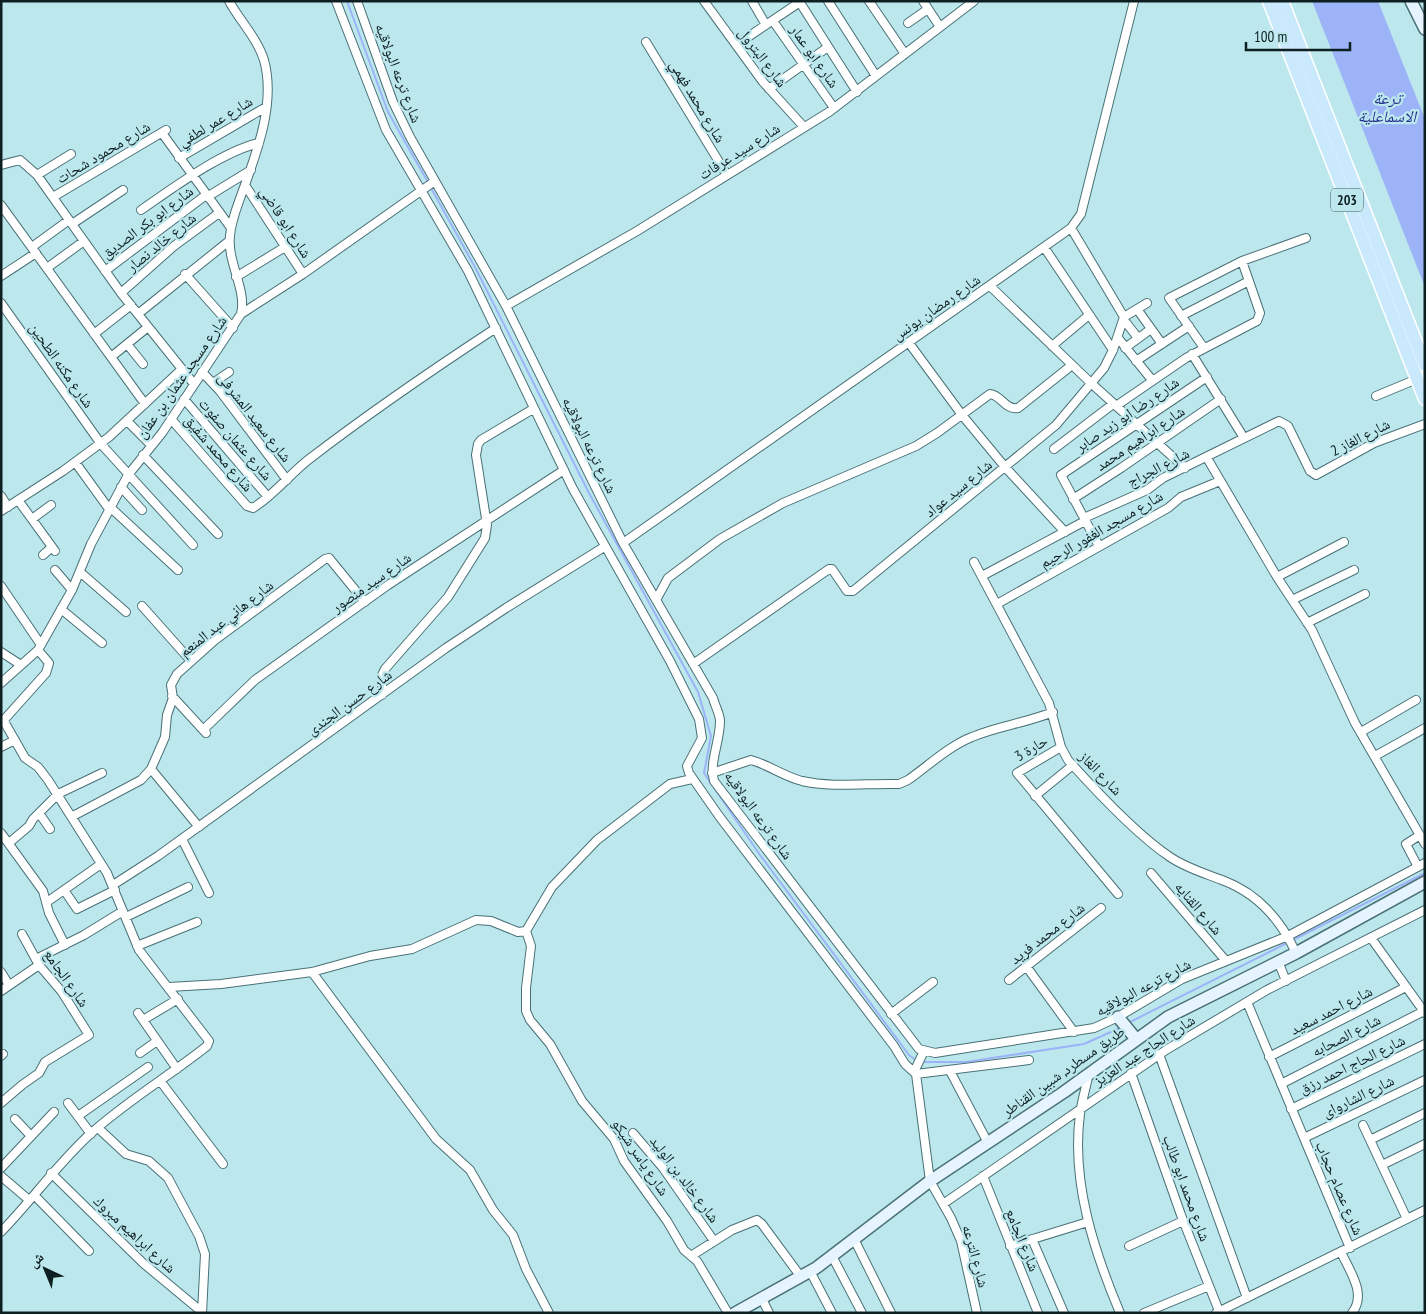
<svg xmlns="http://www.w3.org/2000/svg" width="1426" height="1314" font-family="'PT Sans Narrow','Noto Naskh Arabic',sans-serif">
<rect width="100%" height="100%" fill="#bce8ed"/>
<!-- water -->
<path fill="#9db3f8" d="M1312,1H1378L1425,119V287Z"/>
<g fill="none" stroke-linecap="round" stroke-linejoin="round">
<!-- stream -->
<path stroke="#9db3f8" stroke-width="2" d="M347,1L388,112L429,184
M431,188L476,269L589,493L698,692L711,736L704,773L760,855L909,1055L917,1061
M1293,940L1425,873
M1128,1023L1289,942
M922,1062H966L1084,1044L1122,1027"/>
<!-- minor casing -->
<g stroke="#497176" stroke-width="10">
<path id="minor" d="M336,1L386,130L468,271L573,489L670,661L699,719L702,738L687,766L689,773L719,816L894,1046L905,1064L916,1074L930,1181L951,1218L961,1241L977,1313
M357,1L393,102L410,137L506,306L623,543L713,698C715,706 720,714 720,721C720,742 709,762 714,781L919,1049L935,1053L1094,1028L1118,1017L1182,979L1288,936L1425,863
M704,1L763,82L804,127
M752,1L766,25
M799,1L857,92
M828,1L876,76
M869,1L905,54
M923,1L940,27
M773,21L834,108
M908,23L928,9
M646,42L727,175
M736,45L800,2
M769,89L828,47
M162,133L231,228
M179,158L266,107
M1,165L20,160L37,175L121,293L194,384
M37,175L71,154
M245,185L303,274
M53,197L166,130
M207,197L251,170
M1,205L145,404
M141,210C173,188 221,152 259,143
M72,224L123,190
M32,247L69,220
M1044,247L1113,350
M47,268L84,241
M105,271L206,195
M185,274L233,328
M1,276L36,253
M236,277L285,247
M990,286L1092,384L1185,468
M121,293L174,246L219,213
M1,303L101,444L193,545
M506,306L637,231L829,112L974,1
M1137,309L1162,344
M138,314L229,241
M241,314L303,274L435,181
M1181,316L1249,281
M1124,317L1147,303
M1124,320L1138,338
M94,334L131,305
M1118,338L1152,380
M909,343L962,415L1005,467L1065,532
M127,344L143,364
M1052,346L1089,315
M1125,348L1151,329
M1204,348L1169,298L1242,261L1306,238
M1192,354L1244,438
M111,357L148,327
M1136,361L1189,326
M202,372L220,391L287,480
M213,383L229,372
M1376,396L1417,379
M184,399L268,497
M1116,406L1186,358L1257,321L1260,313L1242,261
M171,419L247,506L253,508C274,495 289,475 308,460C369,413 432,370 496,328
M127,421L151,445
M1054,449L1113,404
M143,455L218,534
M1207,458L1277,577L1312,630L1355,723L1425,844
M75,462L109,509
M121,487L142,510
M1,496L8,507
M1073,499L1121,468L1221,399
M18,500L55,551
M110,507L178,570
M1,511L63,471L109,437L181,370
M1084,518L1147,490L1163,478L1279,421L1288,426L1310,471L1316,475L1374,443L1425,424
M32,519L51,505
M623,543L1071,228L1081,214L1134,1
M1099,546L1061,475L1207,377
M43,555L52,547
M974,562L1049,703L1061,747L1068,760C1095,790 1137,835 1170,857C1186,868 1204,873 1222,880C1257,893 1281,920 1296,953
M55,570L72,590
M80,572L126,612
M982,576L1085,521
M1277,577L1344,542
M1,586L41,645
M656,600L668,578L720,539L783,503L916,446L937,433L990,394C1001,395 1005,410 1018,408L1072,365
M1292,600L1354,570
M997,604L1168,508L1181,497L1220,481
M142,606L191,661
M61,609L102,643
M1307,623L1365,594
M1,652L21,665
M693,664L829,569H832L847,591H853L1056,425L1104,368L1113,350L1124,317L1071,228
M1,683L38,650L72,590L91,544L128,475L162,433L241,314C247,289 227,263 230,236C231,221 237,207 242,193C257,152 276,103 264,60C257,38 240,21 229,1
M382,695V675L385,669L448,597L485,538L487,525L476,455L478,444L481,440L533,409
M172,696L206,733
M1,720L5,723L25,758L38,767L48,780L107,873L139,950L209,1041L207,1046C168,1077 125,1102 88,1136C56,1166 31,1201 1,1232
M3,721L46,673L49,663L38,650
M203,730L255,680L388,585L564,470
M1361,732L1416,700
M1,747L15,740
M1061,747L1017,773L1118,894
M1375,756L1425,728
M151,769L199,827
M712,773L751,760C769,765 783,776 802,781C833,788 867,783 899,784L908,780C928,766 949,746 972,737C998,726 1026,723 1053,712
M1035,796L1073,765
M39,813L50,829
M73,816L141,780L151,769L165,737L167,715L173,698L171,685L177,674L215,640L325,559L329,558L365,602
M1,833L43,891L49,913L65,945
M182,839L209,893
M9,843L29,826L33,819L58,794L102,773
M1418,867L1406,844L1420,835
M1151,873L1226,961
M113,885L158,856L446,648L506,608L604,547
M64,890L77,909L115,890
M47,902L101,864
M126,917L188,887
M526,931L531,946L526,988V1011L530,1020L550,1044L582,1101L614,1139L624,1161L667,1221L684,1250L697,1261L728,1313
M1371,938L1425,1013
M137,946L197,922
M36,959L84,935L123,911
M1278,961L1286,981
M1026,966L1074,1032
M1,972L9,985
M312,972L436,1139L470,1170L493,1210L513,1235L526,1269L549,1313
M1009,980L1101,908
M169,987L221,984L312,972L370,956L412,949L476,920L491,921L518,932L526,931L552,887L597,840L670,784L692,779
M1,991L39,965
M1247,1002L1350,1248
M138,1013L177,1069
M891,1014L933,982
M143,1020L178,999
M140,1053L157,1041
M1159,1054L1247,1298
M1,1056L3,1054
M1269,1057L1406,987
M950,1071L987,1141
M914,1072L924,1051
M1089,1073C1086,1087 1082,1100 1080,1114C1071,1182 1094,1251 1120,1313
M1131,1073L1181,1215L1219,1311
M916,1074L1029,1060
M161,1082L223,1164
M1281,1084L1424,1011
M1,1103L22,1085L39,1073L45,1062L89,1035L62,992L39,965L22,934
M68,1103L91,1134
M1291,1109L1425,1044
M78,1116L148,1067
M15,1119L31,1136
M1363,1125L1407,1219
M98,1128L126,1154L149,1161L168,1178L199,1236L205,1254L202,1313
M633,1133L663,1168L714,1241
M1304,1138L1425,1080
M1370,1140L1425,1113
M1382,1165L1425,1144
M1,1168L54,1112
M51,1173L143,1263L202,1312
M1,1176L29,1200
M983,1176L1038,1313
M34,1195L89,1251
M943,1204L1166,1050L1267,990L1425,910
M854,1239L891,1313
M1032,1239L1064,1313
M1010,1246L1088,1222
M1129,1246L1183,1221
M1341,1252C1350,1272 1367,1294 1352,1313
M691,1256L732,1230L757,1220L762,1224L801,1277
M832,1256L862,1313
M810,1271L832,1313
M762,1299L769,1313
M1144,1313L1209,1286
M1216,1313L1425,1210"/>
</g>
<!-- secondary casing -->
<g stroke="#497176" stroke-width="14">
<path id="secondary" d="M1411,1L1425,29
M1118,1017L1136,1039
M735,1313L816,1268L930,1181L1064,1092L1168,1017L1296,953L1425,882"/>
</g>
<!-- primary casing -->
<g stroke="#fff" stroke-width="15">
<path id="primary" d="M1269,1L1425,399
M1282,1L1425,365"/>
</g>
<!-- minor -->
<use href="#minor" stroke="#fff" stroke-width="8"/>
<!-- secondary -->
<use href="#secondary" stroke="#e5f4fe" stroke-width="11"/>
<!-- primary -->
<use href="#primary" stroke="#cbe9fd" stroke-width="12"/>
</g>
<g text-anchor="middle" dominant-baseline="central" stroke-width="4.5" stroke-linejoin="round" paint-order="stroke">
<!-- shield labels -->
<rect fill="#bce8ed" stroke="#425b5e" stroke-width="1" x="1331" y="188.5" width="32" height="23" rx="4"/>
<g font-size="14" font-weight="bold" fill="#0e1f21">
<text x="1347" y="200">203</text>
</g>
<!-- street labels -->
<g font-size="15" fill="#0e1f21" stroke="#bce8ed">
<text transform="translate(815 56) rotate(55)">شارع ابو عمار</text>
<text transform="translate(763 57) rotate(53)">شارع البترول</text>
<text transform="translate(399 73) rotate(69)">شارع ترعه البولاقيه</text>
<text transform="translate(698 101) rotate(59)">شارع محمد فهمي</text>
<text transform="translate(215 121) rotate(-31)">شارع عمر لطفي</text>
<text transform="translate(739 151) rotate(-32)">شارع سيد عرفات</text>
<text transform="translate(103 152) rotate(-31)">شارع محمود شحات</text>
<text transform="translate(147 222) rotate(-37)">شارع ابو بكر الصديق</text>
<text transform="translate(286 222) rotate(57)">شارع ابو قاضي</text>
<text transform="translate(161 242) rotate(-39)">شارع خالد نصار</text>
<text transform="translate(936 307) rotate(-35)">شارع رمضان يونس</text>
<text transform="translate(62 365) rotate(55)">شارع مكنه الطحين</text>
<text transform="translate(181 377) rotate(-55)">شارع مسجد عثمان بن عفان</text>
<text transform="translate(1127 414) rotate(-34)">شارع رضا ابو زيد صابر</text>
<text transform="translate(255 417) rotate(52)">شارع سعيد المشرفى</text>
<text transform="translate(1360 437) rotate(-27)">شارع الغاز 2</text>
<text transform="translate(1140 438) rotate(-34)">شارع ابراهيم محمد</text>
<text transform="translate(236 439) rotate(49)">شارع عثمان صفوت</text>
<text transform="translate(590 445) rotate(64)">شارع ترعه البولاقيه</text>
<text transform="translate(219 453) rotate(49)">شارع محمد شفيق</text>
<text transform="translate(1158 467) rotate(-27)">شارع الجراج</text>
<text transform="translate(958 488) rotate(-39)">شارع سيد عواد</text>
<text transform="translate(1101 529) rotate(-30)">شارع مسجد الغفور الرحيم</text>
<text transform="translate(371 582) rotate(-35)">شارع سيد منصور</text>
<text transform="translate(226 618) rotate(-38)">شارع هاني عبد المنعم</text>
<text transform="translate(349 702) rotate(-36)">شارع حسن الجندى</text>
<text transform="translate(1031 748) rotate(-31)">حارة 3</text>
<text transform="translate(1101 773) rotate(46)">شارع الغاز</text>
<text transform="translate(759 815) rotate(54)">شارع ترعه البولاقيه</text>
<text transform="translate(1199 908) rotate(50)">شارع القنايه</text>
<text transform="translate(1047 933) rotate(-38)">شارع محمد فريد</text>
<text transform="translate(67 978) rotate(55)">شارع الجامع</text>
<text transform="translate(1143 987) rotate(-28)">شارع ترعه البولاقيه</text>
<text transform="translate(1331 1010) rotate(-27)">شارع احمد سعيد</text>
<text transform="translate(1346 1035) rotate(-27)">شارع الصحابه</text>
<text transform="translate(1144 1050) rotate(-33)">شارع الحاج عبد العزيز</text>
<text transform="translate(1352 1064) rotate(-26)">شارع الحاج احمد رزق</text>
<text transform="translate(1063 1071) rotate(-35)">طريق مسطرد, شبين القناطر</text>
<text transform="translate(1358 1096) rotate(-26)">شارع الشارواى</text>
<text transform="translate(641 1157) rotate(56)">شارع ياسر شيكو</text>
<text transform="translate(685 1179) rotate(53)">شارع خالد بن الوليد</text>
<text transform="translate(1187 1188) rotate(70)">شارع محمد ابو طالب</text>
<text transform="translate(1340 1188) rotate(67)">شارع عصام حجاب</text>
<text transform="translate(135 1234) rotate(43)">شارع ابراهيم مبروك</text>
<text transform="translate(1023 1240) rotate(68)">شارع الجامع</text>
<text transform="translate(976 1256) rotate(75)">شارع الترعه</text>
</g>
<!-- water labels -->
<g font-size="16" font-style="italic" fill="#202c8c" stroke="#bce8ed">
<text x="1387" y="98">ترعة<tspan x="1387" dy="18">الاسماعلية</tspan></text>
</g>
</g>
<!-- border -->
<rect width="1426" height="1314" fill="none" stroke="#0e1f21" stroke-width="5"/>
<!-- north arrow -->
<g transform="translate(45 1269) rotate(316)" stroke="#bce8ed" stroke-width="4" paint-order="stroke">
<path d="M0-4L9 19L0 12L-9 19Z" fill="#0e1f21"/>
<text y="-8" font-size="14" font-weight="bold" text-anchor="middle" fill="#0e1f21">ش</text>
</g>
<!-- scale -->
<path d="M1246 42v8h104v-8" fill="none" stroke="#0e1f21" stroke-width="2.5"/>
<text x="1254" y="42" font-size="15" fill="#0e1f21" stroke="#bce8ed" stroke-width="4" paint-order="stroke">100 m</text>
</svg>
